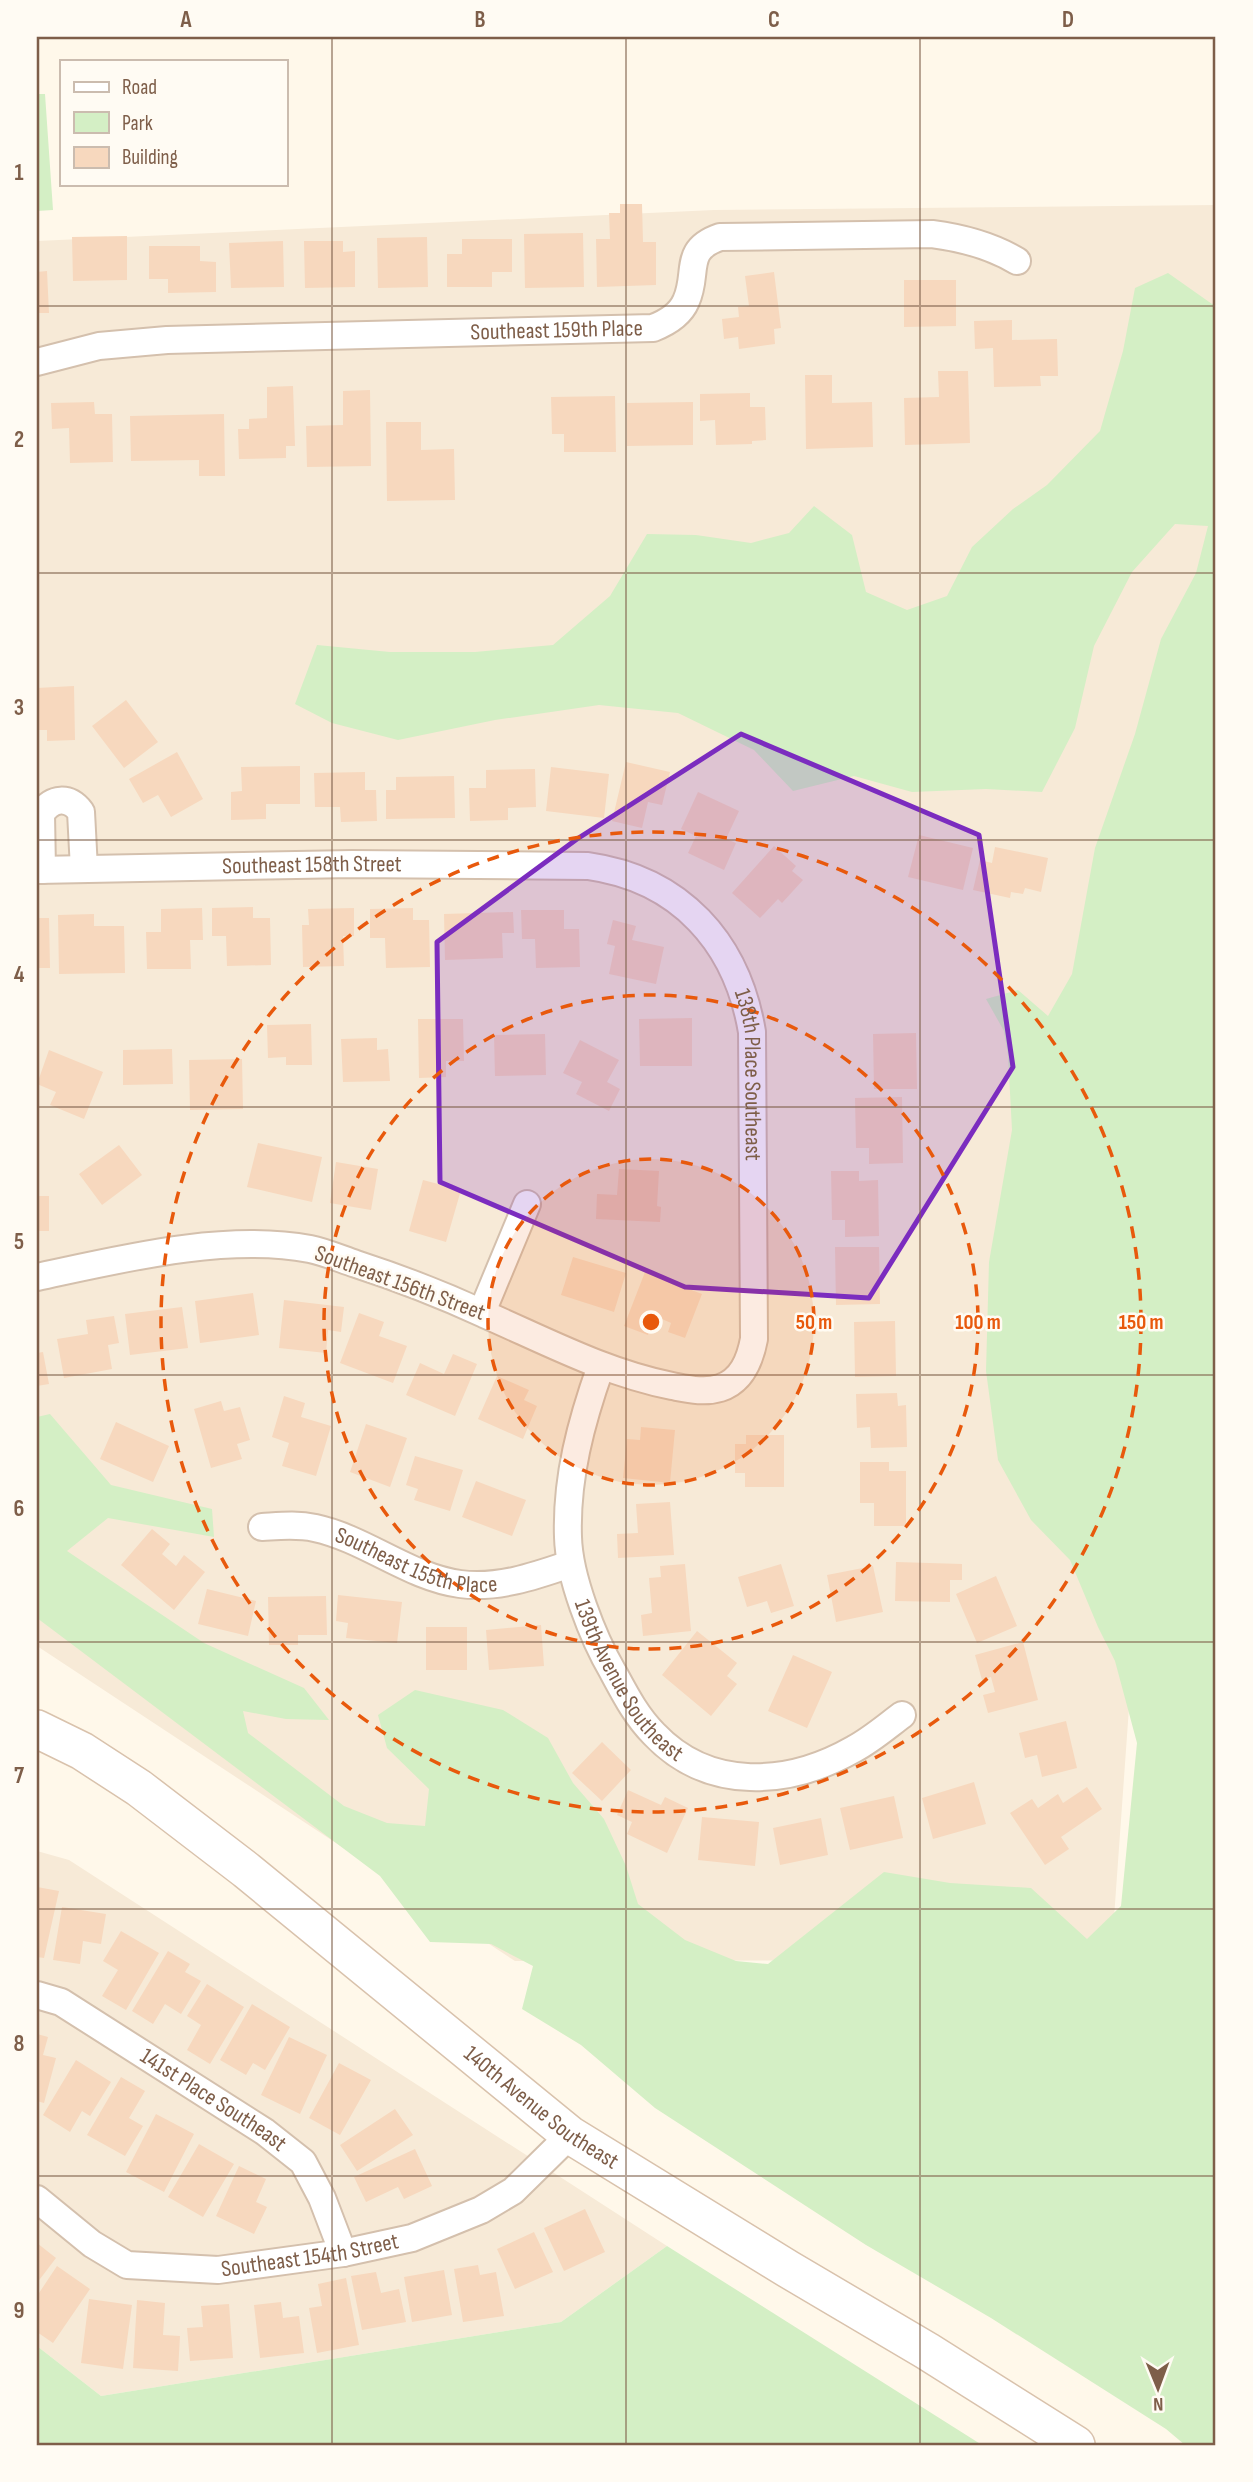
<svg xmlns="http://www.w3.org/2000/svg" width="1253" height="2482" font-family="'Sofia Sans Condensed',sans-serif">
<rect width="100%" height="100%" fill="#fff8ea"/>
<!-- residential -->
<path fill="#f7ead7" d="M1216,205V489L1111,1960L515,1961L37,1646V241L714,210Z
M37,1851L69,1860L667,2246L561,2322L101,2396L37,2346Z"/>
<!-- green -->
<path fill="#d4efc5" d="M37,94H45L53,210L37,211Z
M1168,273L1212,304L1216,303V2445H1185L1166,2429L991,2318L866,2245L655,2108L581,2045L522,2009L533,1966L491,1944L430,1942L380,1876L37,1618V1417L50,1414L111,1485L212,1509L214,1537L108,1518L67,1551L204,1643L304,1688L329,1720L286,1719L243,1711L248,1733L344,1806L387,1823L425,1826L429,1789L387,1748L378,1715L415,1690L503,1710L548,1738L573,1783L604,1819L626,1866L638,1904L685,1940L736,1961L768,1964L884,1872L950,1883L1031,1888L1087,1939L1121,1906L1137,1743L1115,1661L1098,1627L1070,1560L1031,1520L998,1460L986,1371L989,1262L1012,1130L1008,1055L1004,1031L986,999L1018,990L1048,1016L1072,974L1095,848L1135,734L1161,639L1196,573L1208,526L1175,524L1132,572L1094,646L1075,728L1042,792L986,789L912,792L854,776L793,791L754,750L678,713L599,705L495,720L398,740L332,723L295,704L317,645L390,652H475L553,645L610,596L647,534L696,535L751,543L789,533L814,506L852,535L866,592L907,610L947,596L972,547L1013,509L1047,485L1100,431L1123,351L1135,288Z
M667,2246L982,2445H37V2346L101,2396L561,2322Z"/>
<!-- building -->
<path fill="#f7d8be" d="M620,204H642L643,242H656V285L597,287L596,239H610L609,213H620Z
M583,233L584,287L525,288L524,234Z
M127,236V280L73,281L72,237Z
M427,237L428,287L378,288L377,238Z
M462,239H512V272H492V287H447V254H462Z
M283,241L284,287L231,288L229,243Z
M304,241H343V252L355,251V287L305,288Z
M149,246H200V261L216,262V292L168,293V279H149Z
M47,271L49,313H37V272Z
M774,272L781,328L774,329L775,344L739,349L738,337L724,339L722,319L739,317L738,307L749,306L745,276Z
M904,280H956V326L904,327Z
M1012,320V340L1057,339L1058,376H1040L1041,386L994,387L993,348L975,349L974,321Z
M938,371H968L970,443L905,445L904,398L939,397Z
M805,375H832V403L872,402L873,447L806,449Z
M293,386L295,446H286V458L239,459L238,429H249V419L267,418V387Z
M370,390L371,466L307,467L306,426L343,425V391Z
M750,393V407H765L766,440L752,441V444L716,445L715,420L700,421V394Z
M615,396L616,452H564V434H552L551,397Z
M94,402L95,414H112L113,462L70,463L69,428L52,429L51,403Z
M693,402V445L627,446V403Z
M224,414L225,476H199V460L131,461L130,416Z
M386,422H421V450L454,449L455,500L387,501Z
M74,686L75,740L47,741V730H37V688Z
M126,700L158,742L124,768L92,726Z
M177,752L203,799L171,817L158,795L143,803L129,779Z
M626,762L670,772L662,805L648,802L642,828L612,821Z
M300,766V804H266V819L231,820V792L242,791L241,767Z
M551,767L609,774L604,818L546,811Z
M535,769L536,807L508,808V820L470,821L469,788H486V770Z
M365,772V790H376L377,821L341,822L340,807H315L314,773Z
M454,776L455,818L386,819V790H396V777Z
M698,792L739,811L726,839L736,843L724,870L688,853L696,836L681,829Z
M919,835L973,848L963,890L908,877Z
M774,846L796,866L792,871L803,880L782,903L778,899L760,918L732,893Z
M995,847L1048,858L1041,892L1025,888L1023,894L1011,892L1010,898L973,890L980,860L992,863Z
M253,907V918H270L271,965L227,966L226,936H212V908Z
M202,908L203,940H190L191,969H147L146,932H161V909Z
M354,908V936H343L344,966L303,967L302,925H309L308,909Z
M413,908V920H429L430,967L386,968L385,938H370V909Z
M521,910H564V929H579L580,967L536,968L535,939H522Z
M513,912L514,933H502L503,958L445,960L444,914Z
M94,914V926H124L125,973L59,974L58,915Z
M37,918H49L50,968H37Z
M613,920L636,926L632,940L664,947L656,984L609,974L615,946L607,944Z
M692,1018V1066H640L639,1019Z
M418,1019H463L464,1061H446V1077L419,1078Z
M311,1024L312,1065H286V1057L268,1058L267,1025Z
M916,1033L917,1089H874L873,1034Z
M545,1034L546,1075L495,1076L494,1035Z
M377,1038V1050L388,1049L390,1081L343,1082L341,1039Z
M580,1040L619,1060L607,1082L620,1089L609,1111L576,1094L582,1082L563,1073Z
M172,1049L173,1084L123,1085V1050Z
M49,1050L103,1072L84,1119L50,1105L56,1092L37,1084Z
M242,1059L243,1109L190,1110L189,1060Z
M902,1097L903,1163L869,1164V1148H856L855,1098Z
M258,1143L322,1157L312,1202L247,1187Z
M119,1145L142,1175L102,1205L79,1174Z
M336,1162L378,1169L371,1210L330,1203Z
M619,1169L659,1171L657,1206L661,1207L660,1222L596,1219L597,1194L617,1195Z
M831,1171H859V1181L878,1180L879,1236L845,1237V1220H832Z
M423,1180L461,1190L446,1242L409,1231Z
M37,1196H49V1231H37Z
M835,1247H879L880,1304L836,1305Z
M573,1257L626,1273L614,1312L561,1295Z
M645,1272L702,1294L685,1338L668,1332L671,1323L655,1316L648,1335L624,1326Z
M253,1293L259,1335L200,1343L195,1301Z
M284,1300L344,1307L341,1332L328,1330L326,1353L279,1348Z
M182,1307L188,1348L130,1355L125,1314Z
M359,1313L384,1322L379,1336L407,1346L393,1383L340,1363Z
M114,1316L119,1343L108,1345L112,1369L64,1378L57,1339L88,1334L86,1320Z
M895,1321L896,1376L855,1377L854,1322Z
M43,1352L49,1384L37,1386V1353Z
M453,1354L477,1364L455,1416L406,1395L420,1363L444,1374Z
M497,1376L529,1390L524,1400L537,1406L523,1439L478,1419Z
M897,1393L898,1406L906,1405L907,1447L871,1448L870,1427L857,1428L856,1394Z
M284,1396L305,1403L301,1417L331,1426L316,1476L282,1466L289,1443L272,1437Z
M221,1401L224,1411L240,1407L250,1440L237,1444L242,1459L211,1468L194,1409Z
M116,1422L169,1446L153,1482L100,1459Z
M366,1424L407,1438L390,1487L350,1472Z
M641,1427L675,1430L670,1483L623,1478L627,1439L640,1440Z
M746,1435H784V1487H745V1473H735V1444H746Z
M415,1456L463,1470L450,1511L414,1500L418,1489L406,1485Z
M860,1462H889V1471H906V1526H874V1503H860Z
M476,1481L526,1500L512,1536L462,1517Z
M670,1502L674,1555L618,1558L617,1534L638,1533L636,1504Z
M152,1529L170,1544L162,1554L176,1566L184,1555L205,1572L174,1610L121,1565Z
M896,1562L962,1564V1580H950V1602L895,1601Z
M685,1564L691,1631L643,1636L641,1615L652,1613L649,1578L661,1577L660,1566Z
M781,1564L794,1606L771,1613L767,1601L747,1607L738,1577Z
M873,1566L883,1612L836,1622L827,1575Z
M996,1576L1017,1626L977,1643L956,1594Z
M207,1589L256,1601L248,1636L198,1624Z
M338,1595L402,1602L397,1643L346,1638L348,1623L336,1621Z
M326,1596L327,1635H298V1645H269L268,1597Z
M541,1625L544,1666L489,1670L486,1630Z
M426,1627H467V1670H426Z
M697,1631L737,1663L727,1676L737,1684L711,1716L662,1675Z
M1023,1642L1038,1700L988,1713L983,1695L995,1692L991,1677L982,1680L975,1655Z
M793,1655L832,1672L807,1728L768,1711Z
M1066,1721L1077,1768L1042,1777L1037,1755L1025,1758L1019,1733Z
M602,1742L631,1770L602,1801L572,1773Z
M974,1782L986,1824L933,1839L922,1798Z
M1087,1787L1102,1809L1061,1837L1069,1849L1045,1865L1010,1813L1032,1799L1038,1808L1058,1794L1063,1803Z
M628,1790L661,1805L665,1797L688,1808L667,1853L627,1834L632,1822L617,1815Z
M894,1796L903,1838L850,1850L840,1808Z
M702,1817L759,1822L755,1866L698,1860Z
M821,1818L828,1855L780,1865L773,1828Z
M37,1887L59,1891L44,1958L37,1957Z
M62,1907L106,1914L101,1944L83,1941L80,1964L53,1960Z
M121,1931L159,1953L126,2010L102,1996L118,1970L103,1961Z
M168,1951L190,1964L185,1972L201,1981L181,2014L165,2004L153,2024L132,2011Z
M207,1984L244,2007L210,2064L187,2050L201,2025L187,2016Z
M252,2004L290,2027L265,2070L253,2063L246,2075L220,2060Z
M37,2034L48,2037L43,2055L56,2058L44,2103L37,2101Z
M289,2037L327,2055L300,2114L261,2095Z
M76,2060L111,2082L90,2116L82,2111L70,2132L43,2115Z
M339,2063L371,2080L340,2135L309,2118Z
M121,2077L145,2091L129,2118L143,2126L125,2156L87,2135Z
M395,2109L413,2135L357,2171L340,2145Z
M156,2114L194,2134L164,2192L126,2172Z
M199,2144L234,2164L203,2217L168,2197Z
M415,2149L432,2186L404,2199L398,2187L366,2202L354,2177Z
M239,2166L266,2179L256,2202L267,2207L254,2234L216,2216Z
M585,2209L605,2252L564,2271L544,2228Z
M534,2232L553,2272L515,2289L497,2249Z
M37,2243L56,2258L37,2283Z
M478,2265L480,2275L496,2272L504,2316L463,2322L454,2269Z
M57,2266L90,2289L53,2343L37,2332V2296Z
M444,2270L452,2315L412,2322L404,2277Z
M376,2272L381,2293L399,2289L406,2322L362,2330L351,2276Z
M346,2278L359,2345L317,2353L309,2308L322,2306L318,2284Z
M89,2299L132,2305L123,2369L81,2363Z
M137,2300L165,2303L163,2335L180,2336L178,2371L133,2368Z
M281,2302L283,2318L299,2316L304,2353L260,2358L254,2305Z
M229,2304L233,2358L190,2361L187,2328L203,2327L201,2306Z"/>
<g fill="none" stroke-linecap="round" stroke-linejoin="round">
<!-- street casing -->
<g stroke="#d4c0ad" stroke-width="30">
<g id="street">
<path id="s1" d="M37,362L99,346L167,340L653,328C666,323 680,315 686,301C699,273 682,250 720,237L932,234C963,238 990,245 1017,261"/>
<path id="s2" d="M37,870L352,864L588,866C680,879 737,942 752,1032L754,1339C750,1360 742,1381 720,1388C704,1393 688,1389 672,1386C606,1373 546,1341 484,1314C443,1295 399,1278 356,1264C341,1259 325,1252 310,1249C225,1233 121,1259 37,1277"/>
<path d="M42,870L41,814C52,797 69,796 81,812L84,869"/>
<path d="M482,1312L527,1204"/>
<path id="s3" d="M601,1366C581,1422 566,1478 568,1537C569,1577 593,1638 613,1672C625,1694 636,1716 654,1734C709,1792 789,1786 854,1749C871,1740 886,1727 902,1715"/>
<path id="s4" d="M262,1527C280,1526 297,1524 315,1528C366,1539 409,1577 460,1584C498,1589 535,1576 570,1564"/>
<path id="s5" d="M37,1995L61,2002L265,2132L303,2162L322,2198L343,2253"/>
<path id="s6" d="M37,2199L92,2244L127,2265L218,2270L343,2253L412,2238L481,2210L513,2191L570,2135"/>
</g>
</g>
<!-- secondary casing -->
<g stroke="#d9c2ac" stroke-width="40">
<g id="secondary">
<path id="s7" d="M37,1729L82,1751L139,1788L246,1870L570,2135L788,2269L927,2351L1076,2445"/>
</g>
</g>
<!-- street -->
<use href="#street" stroke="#fff" stroke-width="26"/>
<!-- secondary -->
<use href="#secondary" stroke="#fff" stroke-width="37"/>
</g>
<!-- marked area -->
<path fill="#7b2cbf" fill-opacity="0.2" stroke="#7b2cbf" stroke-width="5" stroke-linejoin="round" d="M741,734L979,835L1013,1067L869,1298L685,1287L440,1182L437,942L577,839Z"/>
<!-- grid -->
<path fill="none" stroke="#7e5e49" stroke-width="2" stroke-opacity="0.55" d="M332,37V2445M626,37V2445M920,37V2445M37,306H1216M37,573H1216M37,840H1216M37,1107H1216M37,1375H1216M37,1642H1216M37,1909H1216M37,2176H1216"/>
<!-- distance rings -->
<circle cx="651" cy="1322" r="163" fill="#e8590c" fill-opacity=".12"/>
<g fill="none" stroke="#e8590c" stroke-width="3.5" stroke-dasharray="12 9">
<circle cx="651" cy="1322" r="163"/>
<circle cx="651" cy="1322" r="327"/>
<circle cx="651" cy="1322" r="490"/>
</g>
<g text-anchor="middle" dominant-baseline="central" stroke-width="5" stroke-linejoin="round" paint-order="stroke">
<!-- street labels -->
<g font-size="23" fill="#7e5e49" stroke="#fffbf3">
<text stroke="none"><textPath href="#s1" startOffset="522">Southeast 159th Place</textPath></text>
<text stroke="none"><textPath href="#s2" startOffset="275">Southeast 158th Street</textPath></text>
<text stroke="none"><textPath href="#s2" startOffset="845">138th Place Southeast</textPath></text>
<text transform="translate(400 1283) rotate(20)">Southeast 156th Street</text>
<text stroke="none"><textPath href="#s4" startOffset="161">Southeast 155th Place</textPath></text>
<text stroke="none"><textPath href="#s3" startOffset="334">139th Avenue Southeast</textPath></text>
<text stroke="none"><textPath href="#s5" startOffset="206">141st Place Southeast</textPath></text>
<text stroke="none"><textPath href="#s7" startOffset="632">140th Avenue Southeast</textPath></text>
<text stroke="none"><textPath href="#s6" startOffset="296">Southeast 154th Street</textPath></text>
</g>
</g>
<circle cx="651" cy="1322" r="10" fill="#e8590c" stroke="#fffbf3" stroke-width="3.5"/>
<g font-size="21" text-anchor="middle" font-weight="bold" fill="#e8590c" stroke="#fffbf3" stroke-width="5" stroke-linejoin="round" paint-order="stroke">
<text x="814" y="1329">50 m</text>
<text x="978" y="1329">100 m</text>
<text x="1141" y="1329">150 m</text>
</g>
<!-- border -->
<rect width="1253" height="2482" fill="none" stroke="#fffbf3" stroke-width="77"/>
<!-- legend -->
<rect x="60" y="60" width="228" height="126" fill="#fffbf3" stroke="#cbbcaf" stroke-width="2"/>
<rect x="74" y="82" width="35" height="10" fill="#ffffff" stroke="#cbbcaf" stroke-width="2"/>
<text x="122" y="94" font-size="21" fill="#7e5e49">Road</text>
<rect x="74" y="112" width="35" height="21" fill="#d4efc5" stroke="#cbbcaf" stroke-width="2"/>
<text x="122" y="130" font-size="21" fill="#7e5e49">Park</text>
<rect x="74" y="147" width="35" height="21" fill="#f7d8be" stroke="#cbbcaf" stroke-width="2"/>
<text x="122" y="164" font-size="21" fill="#7e5e49">Building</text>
<!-- north arrow -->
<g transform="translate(1158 2388) rotate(179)" stroke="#fffbf3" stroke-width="5" paint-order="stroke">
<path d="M0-5L12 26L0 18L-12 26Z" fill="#7e5e49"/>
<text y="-10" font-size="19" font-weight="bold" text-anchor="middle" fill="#7e5e49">N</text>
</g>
<rect x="38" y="38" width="1176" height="2406" fill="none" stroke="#7e5e49" stroke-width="2.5"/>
<g font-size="23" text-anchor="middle" font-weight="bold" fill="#7e5e49">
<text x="186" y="27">A</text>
<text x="480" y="27">B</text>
<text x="774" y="27">C</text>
<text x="1068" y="27">D</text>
<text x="19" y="180">1</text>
<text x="19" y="447">2</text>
<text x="19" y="715">3</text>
<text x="19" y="982">4</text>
<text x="19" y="1249">5</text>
<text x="19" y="1516">6</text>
<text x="19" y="1783">7</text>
<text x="19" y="2051">8</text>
<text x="19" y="2318">9</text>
</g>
</svg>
